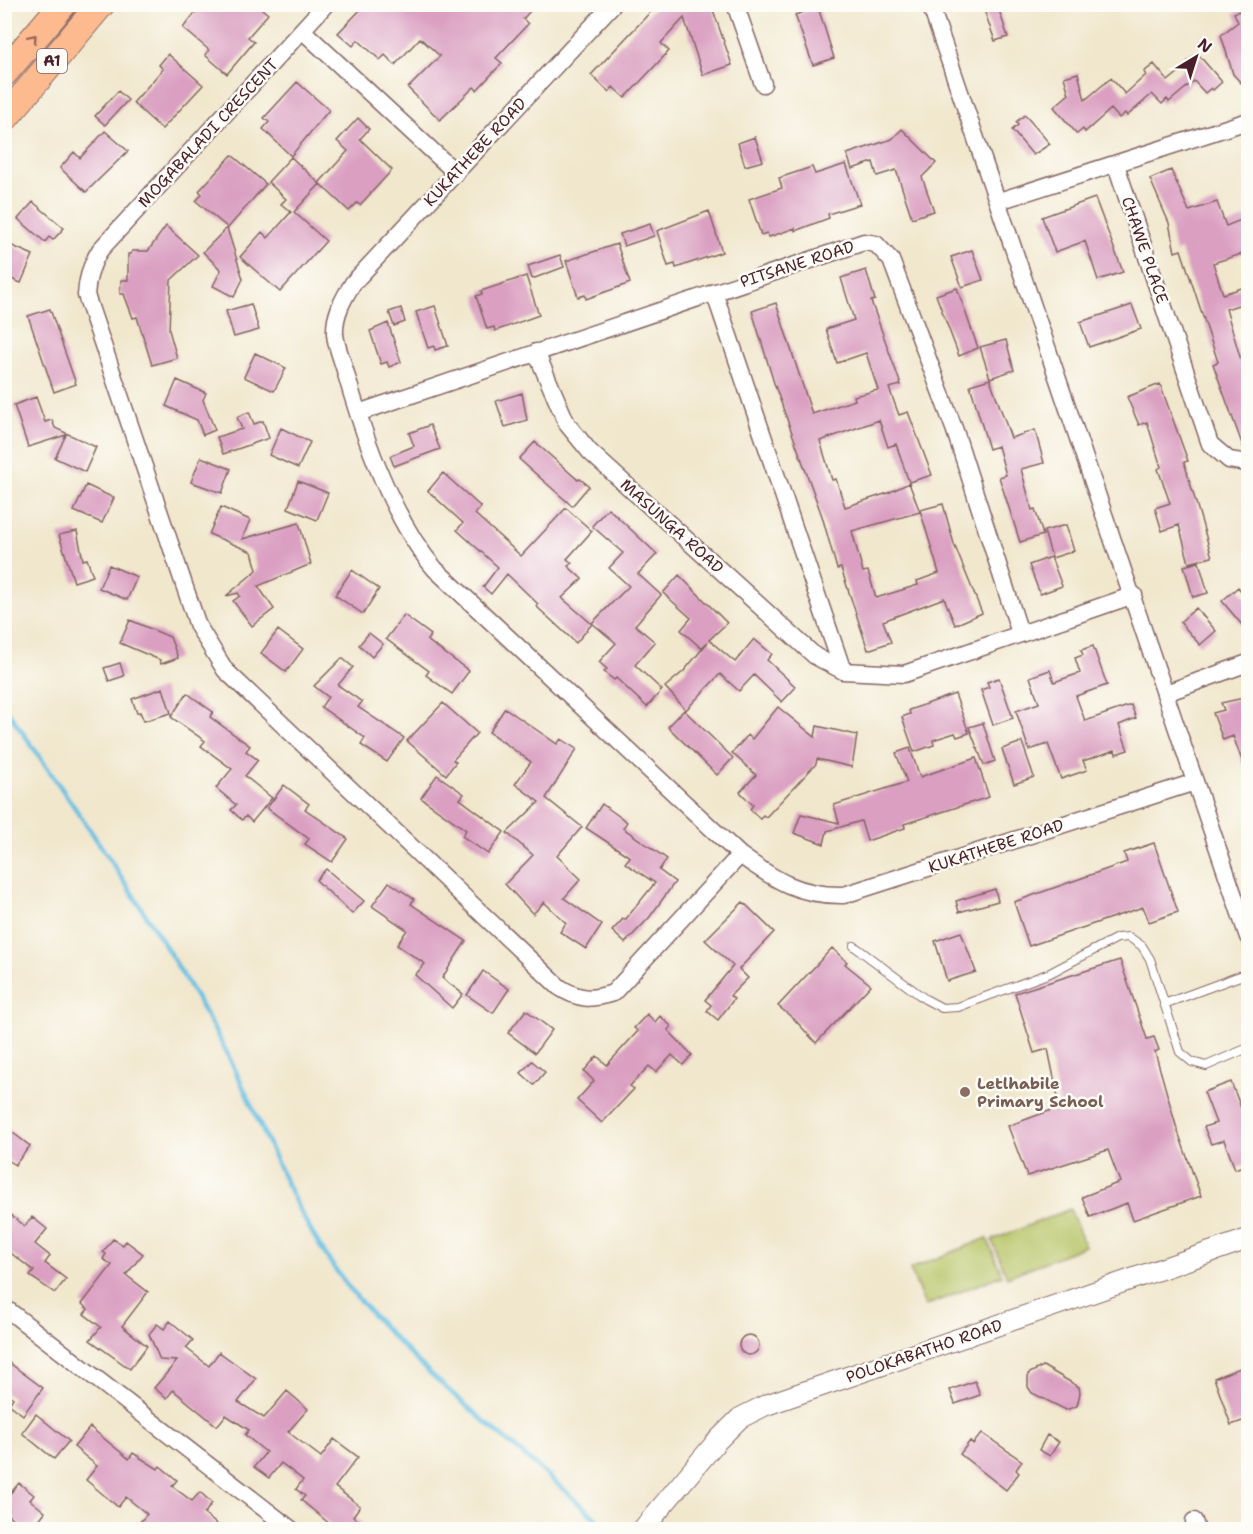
<svg xmlns="http://www.w3.org/2000/svg" width="1253" height="1534" font-family="'Shantell Sans',sans-serif">
<rect width="100%" height="100%" fill="#fdfcf7"/>
<filter id="ink" filterUnits="userSpaceOnUse"><feTurbulence type="fractalNoise" baseFrequency=".0167" numOctaves="2"/><feDisplacementMap in="SourceGraphic" scale="12" xChannelSelector="R" yChannelSelector="G"/><feConvolveMatrix kernelMatrix="1 2 1 2 8 2 1 2 1" color-interpolation-filters="sRGB"/></filter>
<filter id="wash" filterUnits="userSpaceOnUse"><feTurbulence type="fractalNoise" baseFrequency=".008" numOctaves="4" result="noise"/><feDisplacementMap in="SourceGraphic" scale="24" xChannelSelector="R" yChannelSelector="G"/><feGaussianBlur stdDeviation="1.35" result="paint"/><feColorMatrix in="noise" values="0 0 0 0 0 0 0 0 0 0 0 0 0 0 0 0 0 1.4 0 .05"/><feComposite in="paint" operator="in"/></filter>
<g filter="url(#wash)">
<rect width="100%" height="100%" fill="#f1e7cd"/>
<!-- green -->
<path fill="#b7c567" stroke="#807249" stroke-width="1.5" d="M1070,1209L1085,1246L1007,1277L992,1240Z
M987,1238L1002,1275L925,1306L910,1269Z"/>
<g fill="none" stroke-linecap="round" stroke-linejoin="round">
<!-- stream -->
<path stroke="#65bfe3" stroke-width="4.5" d="M4,706C80,814 158,926 221,1042C264,1122 289,1212 347,1285C421,1378 522,1448 608,1530"/>
</g>
<g id="blocks">
<!-- building -->
<path fill="#da9fc1" d="M202,4H209L218,12L225,4H256L268,14L248,37L254,42L227,74L205,55L209,50L183,28Z
M366,4H536L523,19L528,24L496,58L502,63L477,90L474,87L440,120L408,88L440,56L420,38L395,65L385,55L380,60L358,40L353,46L338,33Z
M658,4H711L732,65L703,75L684,18L661,43L669,51L625,98L613,87L609,92L591,75Z
M992,4H997L1008,37L995,41L983,7Z
M818,7L834,58L813,65L795,15Z
M1248,8V77L1241,83L1233,74L1221,35L1238,22L1234,13Z
M1197,53L1222,82L1213,90L1211,88L1205,93L1194,81L1169,102L1167,99L1162,104L1152,94L1127,116L1125,113L1119,118L1111,109L1085,132L1083,129L1077,134L1054,107L1069,94L1064,77L1078,73L1085,100L1111,78L1125,94L1146,75L1144,72L1154,64L1168,81L1190,63L1188,61Z
M168,54L203,85L162,129L133,103L163,69L159,65Z
M297,82L329,110L291,156L263,129L269,122L264,118Z
M118,91L128,100L105,125L95,116Z
M1025,115L1050,144L1033,155L1012,130L1018,125L1016,122Z
M358,118L369,129L360,139L392,170L360,205L357,203L349,211L319,183L348,151L337,141Z
M902,129L936,163L922,177L934,211L912,218L896,170L877,176L873,162L852,169L847,154L892,139Z
M105,131L128,151L86,192L60,168L74,152L80,158Z
M755,137L763,161L745,166L738,143Z
M232,155L266,184L228,228L196,201L202,194L199,191Z
M291,157L320,184L294,212L326,241L280,292L240,257L262,232L268,238L291,212L281,204L286,199L268,182Z
M846,164L860,204L828,214L829,218L795,231V228L769,237L767,233L761,235L749,199L782,188L779,178L812,167L815,174Z
M1171,170L1189,211L1217,202L1226,226L1248,217V252L1213,263L1223,294L1248,286V302L1226,309L1248,384V452H1245L1213,364L1218,362L1181,250L1175,252L1169,223L1150,179Z
M1095,198L1123,272L1098,280L1085,241L1055,252L1042,217Z
M33,202L64,228L53,240L49,237L45,242L18,219Z
M709,211L722,252L676,268L675,264L668,266L657,231Z
M650,224L654,236L624,246L620,234Z
M166,226L198,255L171,280L169,330L177,358L152,365L137,317L133,318L124,294H120L121,280H128V254H131L132,251H148Z
M227,228L243,279L234,297L213,286L221,270L203,252Z
M8,244L33,255L21,283L4,276V248Z
M617,244L630,283L586,299L585,295L578,297L566,261Z
M972,250L983,280L962,287L951,257Z
M560,255L564,267L532,279L528,266Z
M866,270L875,300L871,301L901,385L889,388L899,415L908,412L932,475L909,482L896,444L888,447L879,420L820,441L832,480L836,479L845,507L888,493L909,483L920,512L852,531L863,572L868,571L876,598L918,585L917,581L939,573L920,510L943,504L954,544L982,613L955,625L944,598L883,621L891,642L868,650L841,568L837,569L822,516L774,383L752,311L776,303L812,414L855,400L854,396L878,390L866,353L837,363L826,329L854,320L841,278Z
M526,276L539,315L495,331L494,327L487,329L476,296L482,294L481,291Z
M957,288L978,348L959,356L936,295Z
M251,304L259,330L234,337L226,311Z
M1132,305L1141,329L1089,347L1080,322Z
M435,306L448,346L435,350L434,346L428,348L416,312Z
M401,308L405,322L394,326L389,312Z
M50,309L76,384L54,392L28,316Z
M388,323L401,362L389,367L387,362L381,364L370,331Z
M1006,340L1014,370L990,378L980,347Z
M255,353L286,368L274,391L244,377Z
M990,379L1011,438L1035,430L1044,463L1021,469L1032,510L1035,509L1043,535L1020,542L999,477L1006,475L998,446L989,449L970,385Z
M177,380L206,393L203,400L215,430L203,435L197,420L166,406Z
M1160,384L1188,461L1184,462L1212,557L1189,563L1179,525L1162,531L1155,508L1170,503L1158,469L1161,467L1147,422L1139,425L1127,397Z
M522,393L527,420L505,427L496,401Z
M36,397L45,422L52,420L55,428L96,447L85,472L55,458L66,435L28,447L14,405Z
M249,412L254,424L263,421L269,438L223,454L217,437L242,429L237,417Z
M430,425L440,449L394,466L390,456L414,446L409,433Z
M281,428L310,442L298,468L269,455Z
M535,442L578,480L580,479L589,486L572,506L519,459Z
M201,457L231,469L222,493L191,482Z
M443,473L481,507L475,514L521,556L566,508L592,531L567,559L572,563L568,566L582,579L562,598L592,624L576,643L536,606L538,604L507,574L491,594L483,587L498,567L457,530L463,523L428,491Z
M298,481L328,493L317,520L288,508Z
M86,485L114,498L102,523L74,511Z
M221,507L250,520L242,539L299,523L311,564L258,586L274,609L252,626L233,601L240,596L238,593L226,596L257,570L252,552L209,534Z
M608,508L657,554L638,574L661,595L635,625L655,642L635,665L662,690L647,707L616,678L614,680L604,672L607,669L599,662L616,643L592,623L629,586L609,568L623,553L592,526Z
M1066,525L1074,551L1052,558L1044,531Z
M77,531L83,560L87,559L93,576L74,582L59,535Z
M1051,557L1062,586L1040,594L1029,565Z
M1199,562L1208,593L1193,597L1184,566Z
M109,565L137,577L127,600L99,588Z
M352,570L379,589L363,614L335,595Z
M679,575L727,623L709,640L735,662L754,639L772,654L767,660L796,687L782,702L754,675L739,691L720,674L686,710L665,687L684,671L708,642L701,648L681,630L691,618L663,593Z
M1238,587L1248,600V632L1222,601Z
M1196,608L1216,631L1200,645L1180,622Z
M404,615L431,635L427,640L469,671L452,694L426,675L429,671L386,639Z
M130,620L170,637L178,658L161,664L160,660L120,643Z
M278,630L303,649L286,672L261,653Z
M369,633L383,644L372,657L359,645Z
M1093,646L1107,685L1076,696L1085,721L1131,705L1136,718L1119,725L1128,750L1116,754L1115,750L1083,761L1087,770L1061,779L1048,744L1029,750L1016,711L1039,703L1030,677L1050,670L1054,682L1080,673L1075,658L1083,655L1081,650Z
M342,658L353,667L338,685L362,702L358,707L404,738L387,762L361,745L365,738L321,707L328,697L314,686Z
M120,663L124,676L109,681L104,668Z
M999,678L1013,718L993,725L981,690L989,687L987,682Z
M163,688L171,713L144,721L140,712L137,713L132,699Z
M187,693L213,712L210,717L250,746L246,751L258,760L245,776L272,798L252,822L246,816L242,820L231,810L236,805L216,788L232,769L201,746L205,741L171,717Z
M955,694L969,733L957,737L955,733L933,740L934,745L914,752L902,717L910,714L909,710Z
M1248,697V774H1247L1233,736L1223,740L1213,713L1224,710L1221,703Z
M443,703L477,733L453,760L456,762L446,775L407,741Z
M778,707L815,737L817,726L857,735L852,767L817,759L816,764L766,817L763,815L760,819L750,809L753,805L740,792L756,775L732,753L748,735L752,739Z
M505,708L557,744L561,739L577,749L546,798L582,827L557,856L581,879L564,898L602,925L586,949L560,932L566,923L544,902L533,914L505,884L533,855L507,833L539,802L515,784L531,762L489,732Z
M684,710L733,758L717,775L668,727Z
M983,723L995,761L984,765L969,727Z
M1022,742L1034,777L1014,784L1002,749Z
M910,748L920,777L976,758L989,797L904,824L905,828L867,841L861,821L827,831L824,844L794,833L801,814L839,823L834,805L907,782L896,753Z
M437,775L464,794L460,799L504,832L488,854L462,836L466,830L421,798Z
M284,785L309,804L305,809L348,839L332,862L305,844L309,839L267,808Z
M602,804L627,822L623,828L667,859L659,870L675,882L649,918L625,943L612,931L623,919L625,920L655,883L625,863L630,857L586,828Z
M1154,843L1178,912L1149,922L1143,907L1029,946L1014,902L1127,862L1124,853Z
M326,869L364,901L352,914L316,880Z
M389,882L414,899L411,904L466,941L442,978L463,994L452,1008L415,975L425,964L397,945L407,930L372,906Z
M995,889L998,901L959,912L956,901Z
M743,902L774,932L739,969L748,978L730,996L734,999L718,1020L707,1011L711,1005L705,1000L733,966L705,940Z
M961,932L976,972L947,981L935,941Z
M832,948L847,962L845,964L871,985L816,1043L794,1019L778,1006Z
M1120,960L1147,1039L1154,1037L1159,1050L1155,1052L1177,1129L1201,1196L1133,1220L1127,1203L1090,1217L1082,1197L1120,1182L1108,1150L1027,1176L1008,1126L1060,1107L1048,1049L1034,1053L1015,993Z
M483,971L509,989L493,1013L467,995Z
M526,1010L552,1030L535,1053L508,1033Z
M647,1014L655,1022L660,1016L671,1026L668,1030L692,1055L683,1065L672,1055L656,1072L649,1066L630,1086L634,1089L602,1123L577,1100L594,1081L584,1071L597,1056L607,1065L638,1031L634,1028Z
M532,1061L545,1072L534,1085L521,1073Z
M1231,1082L1248,1126V1164L1235,1169L1224,1140L1211,1144L1204,1127L1216,1123L1204,1092Z
M4,1126L30,1146L15,1165L4,1157Z
M4,1210L25,1226L32,1217L47,1229L35,1244L50,1256L45,1263L66,1279L55,1293L30,1276L34,1271L4,1248Z
M113,1239L123,1245L126,1241L143,1254L126,1275L148,1292L122,1326L147,1346L130,1369L90,1340L101,1327L84,1314L88,1309L82,1304L112,1265L103,1259L106,1254L103,1252Z
M170,1321L193,1340L186,1348L209,1366L219,1352L256,1379L238,1402L264,1418L287,1391L308,1409L288,1432L321,1457L334,1439L358,1457L335,1487L360,1506L353,1516L369,1530H337L301,1500L305,1496L296,1489L303,1480L281,1463L269,1478L254,1467L266,1452L245,1435L249,1430L226,1415L217,1426L173,1390L167,1398L154,1388L177,1361L160,1360L149,1334L157,1324L164,1329Z
M739 1345a10 10 0 1 1 20 0a10 10 0 1 1-20 0Z
M4,1359L43,1388L23,1415L9,1404L13,1398L4,1392Z
M1248,1365V1419L1231,1425L1214,1378Z
M1043,1366L1079,1387L1080,1393L1077,1406L1066,1410L1032,1393L1028,1387V1374Z
M975,1381L980,1395L955,1404L950,1390Z
M36,1414L69,1441L54,1459L22,1433Z
M90,1427L129,1459L133,1453L158,1469L160,1466L177,1480L172,1486L192,1501L200,1492L212,1503L204,1514L224,1530H151L140,1522L147,1514L126,1497L118,1507L86,1480L97,1466L74,1447Z
M982,1433L1022,1461L1016,1470L1019,1473L1006,1490L960,1454L970,1441L973,1444Z
M1047,1435L1059,1442L1050,1456L1039,1450Z
M19,1483L34,1495L30,1500L45,1512L31,1530H26L7,1514L9,1510L4,1507V1501Z"/>
</g>
</g>
<g filter="url(#ink)">
<use href="#blocks" fill-opacity="0" stroke="#846564" stroke-width="1.5"/>
<g fill="none" stroke-linecap="round" stroke-linejoin="round">
<!-- service casing -->
<g stroke="#846564" stroke-width="10">
<path id="service" d="M854,946L925,999L942,1008L958,1007L1050,973L1117,938L1129,937L1142,946L1150,959L1180,1052L1192,1062L1206,1066L1248,1048
M1164,1004L1248,973"/>
</g>
<!-- minor casing -->
<g stroke="#846564" stroke-width="19">
<path id="minor" d="M326,4L100,250C91,264 87,278 86,295L198,626L225,670L559,987C579,1000 591,1000 613,993L740,855
M613,4L353,283C343,299 334,315 335,334C336,347 343,361 346,374C364,437 392,519 435,569L740,855C775,880 799,896 844,895L1195,782
M735,4L763,84
M930,4L1248,937
M302,30L455,172
M1116,165L1210,444L1229,460L1248,463
M999,201L1248,121
M714,292L843,671
M536,352L567,424L590,452L815,656L843,671L904,674L1134,595
M358,413L864,242L876,244L891,260L955,431L1020,633
M1166,693L1248,663
M4,1307L292,1530
M1194,1521L1197,1530"/>
</g>
<!-- tertiary casing -->
<g stroke="#846564" stroke-width="22">
<path id="tertiary" d="M642,1530L717,1441L740,1418L766,1405L1248,1239"/>
</g>
<!-- trunk casing -->
<g stroke="#846564" stroke-width="29">
<path id="trunk" d="M4,73L63,4
M4,119L101,4"/>
</g>
<!-- service -->
<use href="#service" stroke="#fff" stroke-width="8"/>
<!-- minor -->
<use href="#minor" stroke="#fff" stroke-width="16"/>
<!-- tertiary -->
<use href="#tertiary" stroke="#fff" stroke-width="20"/>
<!-- trunk -->
<use href="#trunk" stroke="#fcba8e" stroke-width="27"/>
</g>
<!-- one-way arrows -->
<defs><path id="oneway-chevron" d="M-2-3.5L2.5 0L-2 3.5" fill="none" stroke-width="1.6" stroke-linecap="round" stroke-linejoin="round" transform="scale(1.5)"/></defs>
<use stroke="#9a6558" href="#oneway-chevron" transform="translate(33 38) rotate(-49)"/>
</g>
<!-- markers -->
<circle fill="#8d6e63" stroke="#fdfcf7" stroke-width="2" cx="965" cy="1092" r="6"/>
<g text-anchor="middle" dominant-baseline="central" stroke-width="5" stroke-linejoin="round" paint-order="stroke">
<!-- shield labels -->
<rect fill="#fdfcf7" stroke="#806168" stroke-width="1.5" x="37" y="49" width="30" height="24" rx="4.5"/>
<g font-size="15" font-weight="bold" fill="#4a1f2b">
<text x="52" y="61">A1</text>
</g>
<!-- street labels -->
<g font-size="16" fill="#4a1f2b" stroke="#fdfcf7">
<text transform="translate(208 133) rotate(-47)">MOGABALADI CRESCENT</text>
<text transform="translate(475 152) rotate(-47)">KUKATHEBE ROAD</text>
<text transform="translate(1145 250) rotate(71)">CHAWE PLACE</text>
<text transform="translate(797 264) rotate(-18)">PITSANE ROAD</text>
<text transform="translate(672 526) rotate(42)">MASUNGA ROAD</text>
<text transform="translate(996 846) rotate(-18)">KUKATHEBE ROAD</text>
<text transform="translate(924 1351) rotate(-19)">POLOKABATHO ROAD</text>
</g>
<!-- education labels -->
<g font-size="16" font-weight="bold" fill="#785e54" stroke="#fdfcf7" text-anchor="start">
<text x="977" y="1083">Letlhabile<tspan x="977" dy="18">Primary School</tspan></text>
</g>
</g>
<!-- margin -->
<rect width="1253" height="1534" fill="none" stroke="#fdfcf7" stroke-width="24"/>
<!-- north arrow -->
<g transform="translate(1196 57) rotate(38)" stroke="#fdfcf7" stroke-width="4.5" paint-order="stroke">
<path d="M0-4.5L10 22L0 15L-10 22Z" fill="#4a1f2b"/>
<text y="-9" font-size="16" font-weight="bold" text-anchor="middle" fill="#4a1f2b">N</text>
</g>
</svg>
